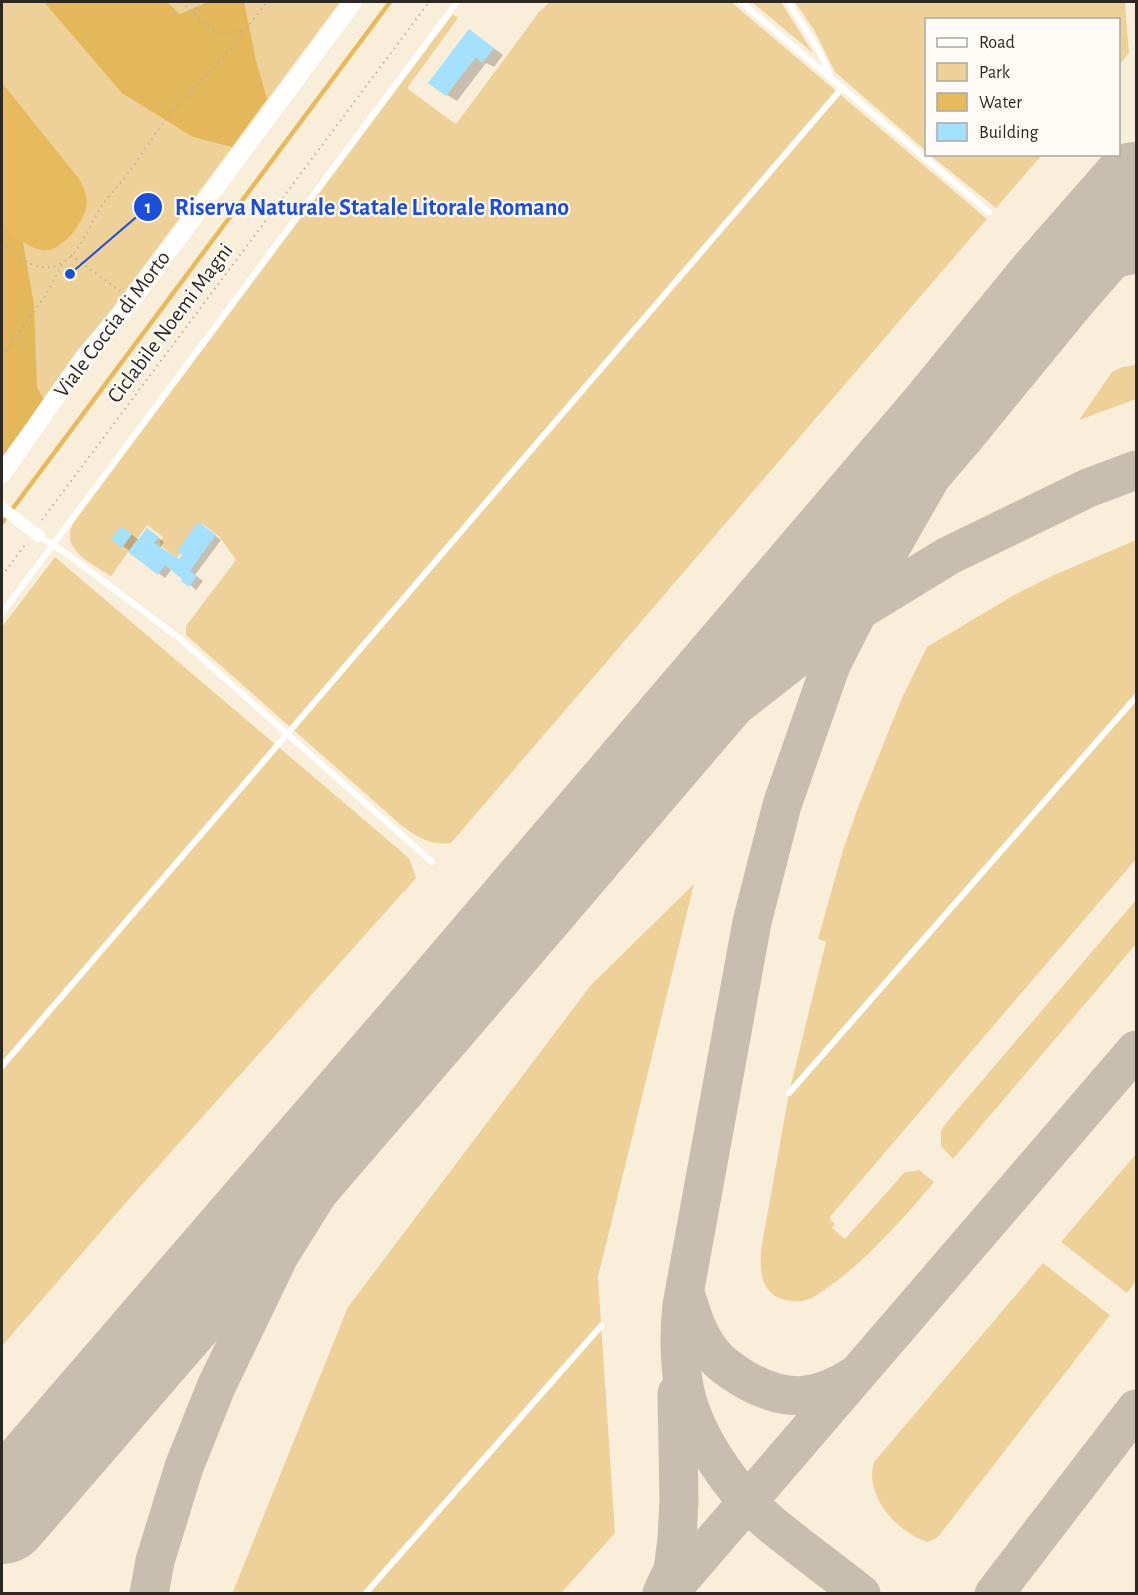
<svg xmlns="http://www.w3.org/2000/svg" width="1138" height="1595" font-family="'Alegreya Sans',sans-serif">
<rect width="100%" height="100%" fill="#f9eeda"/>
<!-- green -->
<path fill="#eed199" d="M2,2H340L2,457Z
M550,2H731L987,219L451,843C431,846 417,837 401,825L186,635V626L236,560L219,536L202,524L177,558L160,545L161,544L159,542L163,537L147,525L111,576C92,564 58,549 74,522L453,14L458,18L408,87V89L454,123H457L539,12Z
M752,2H781L813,53Z
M795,2H1125L1129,53L1119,66L1118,20H926V151L835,72L814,30Z
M930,155H1042L996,208Z
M1136,365V399L1079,420L1112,372L1122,367Z
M1136,540V859L829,1218L835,1224L832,1228L845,1239L905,1172L919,1170L934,1182C902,1220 870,1257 830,1286C822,1291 815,1298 806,1300C798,1303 787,1301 779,1298C760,1289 760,1269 761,1250L789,1093L826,942L818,939L843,850L859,805L902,698L927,647L1014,595L1054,575Z
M55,557L409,858L416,878L129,1199L2,1346V627Z
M694,884L598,1277L615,1533L561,1593L232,1594L348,1307L591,985Z
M1136,900V944L953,1159L941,1146V1131L946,1123Z
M1136,1154V1281L1127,1293L1061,1242Z
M1043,1263L1110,1315L938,1537L928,1542C898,1533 864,1497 874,1462Z"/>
<!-- forest -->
<path fill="#e4b75a" d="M44,2H167L180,14L208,2H244L256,61L267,99L232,147L193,137L122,93Z
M2,224L23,242L34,305L37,387L44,400L2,457Z"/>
<!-- water -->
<path fill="#e7ba5d" d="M2,83L80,180C84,188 87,195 87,203C85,221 62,254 41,250C26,247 12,234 2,224Z"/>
<!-- shadow -->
<path fill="#0003" d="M470,31L503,55L494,67L486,63L457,101L447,95Z
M205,528L221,540L195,575L203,581L196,590L172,569L165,578L123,546L128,532L139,540L154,534L164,542L160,548L179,561Z"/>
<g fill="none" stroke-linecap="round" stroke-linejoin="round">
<!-- stream -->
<path stroke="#e7ba5d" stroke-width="4.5" d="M2,523L390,2"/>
<!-- taxiway -->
<path stroke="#c8beae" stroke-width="39" d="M1071,279L1107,260L1136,254
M549,880L732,709L855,613L948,556L1088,488L1136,470
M687,1299C693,1318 699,1337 712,1353C719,1363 733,1372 744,1379C783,1401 813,1402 852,1377
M662,1593L673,1570L677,1539L679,1500L677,1393
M149,1594L155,1561L184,1467L216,1387L279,1256L357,1131L435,1014
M668,1594L1136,1050
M861,1594C831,1570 800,1548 771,1524C734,1493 695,1438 685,1391C679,1366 679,1330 682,1305L752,922L782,805L831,665L890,549L938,465L1015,352L1131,195
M994,1594L1136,1409"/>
<!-- runway -->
<path stroke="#c8beae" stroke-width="96" d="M2,1516L435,1014L944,418L1052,286L1136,190"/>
</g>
<!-- building -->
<path fill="#a5e0fe" d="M469,29L494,48L482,63L476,57L446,96L428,83Z
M198,522L216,535L190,571L197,576L189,587L181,581L182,579L165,565L158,575L128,552L147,528L159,537L154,543L179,559L182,555L177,551Z
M121,526L132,534L122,548L111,539Z"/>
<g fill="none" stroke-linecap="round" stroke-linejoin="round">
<!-- path -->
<path stroke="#bbb2a2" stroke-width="2" stroke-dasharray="1.5 4.5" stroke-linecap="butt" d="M181,2L217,34L245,30L267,2
M196,15V2
M2,242C17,255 35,274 57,265C82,256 89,223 103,204C111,193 121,183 129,172C144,152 156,131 172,112C196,84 224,61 245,30
M71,255L120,291
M2,356L45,296L63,263
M42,520L429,2
M2,576L27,542"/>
<!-- lane -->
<path stroke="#fff" stroke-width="6" d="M741,2L989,212
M788,2L818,49L830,75
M39,536L70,556L179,638L432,862
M2,613L457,2
M2,1066L842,88
M789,1093L1136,697
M365,1594L601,1326"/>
<!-- street -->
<path stroke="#fff" stroke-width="12" d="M2,508L39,536"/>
<!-- secondary -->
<path stroke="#fff" stroke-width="18" d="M2,474L84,357L132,300L353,2"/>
</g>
<g text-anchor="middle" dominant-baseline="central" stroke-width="4.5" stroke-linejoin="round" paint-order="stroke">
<!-- street labels -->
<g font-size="22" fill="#2d2922" stroke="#fffcf8">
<text transform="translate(170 323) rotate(-53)">Ciclabile Noemi Magni</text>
<text transform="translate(112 324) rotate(-53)">Viale Coccia di Morto</text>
</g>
</g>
<!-- callouts -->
<path fill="none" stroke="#1d4ed8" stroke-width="2" d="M70 274L148 207"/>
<g fill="#1d4ed8" stroke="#fffcf8" stroke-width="2">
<circle cx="70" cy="274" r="6"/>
<circle cx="148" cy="207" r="15"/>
</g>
<g font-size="18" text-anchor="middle" font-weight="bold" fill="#fff">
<text x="148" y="213">1</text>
</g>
<g font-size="24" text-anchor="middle" font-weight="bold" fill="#1d4ed8" stroke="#fffcf8" stroke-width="4.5" stroke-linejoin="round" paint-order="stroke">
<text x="372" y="215">Riserva Naturale Statale Litorale Romano</text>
</g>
<!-- border -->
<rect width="1138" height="1595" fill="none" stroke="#2d2922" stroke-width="6"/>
<!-- legend -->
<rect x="925" y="18" width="195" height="138" fill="#fffcf8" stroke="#aba8a2" stroke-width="1.5"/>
<rect x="937" y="38" width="30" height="9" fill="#ffffff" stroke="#aba8a2" stroke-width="1.5"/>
<text x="979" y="48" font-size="18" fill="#2d2922">Road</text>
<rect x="937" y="63" width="30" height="18" fill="#eed199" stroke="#aba8a2" stroke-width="1.5"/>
<text x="979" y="78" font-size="18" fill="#2d2922">Park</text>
<rect x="937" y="93" width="30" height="18" fill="#e7ba5d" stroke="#aba8a2" stroke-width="1.5"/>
<text x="979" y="108" font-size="18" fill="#2d2922">Water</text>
<rect x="937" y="123" width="30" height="18" fill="#a5e0fe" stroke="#aba8a2" stroke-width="1.5"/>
<text x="979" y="138" font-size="18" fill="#2d2922">Building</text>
</svg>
